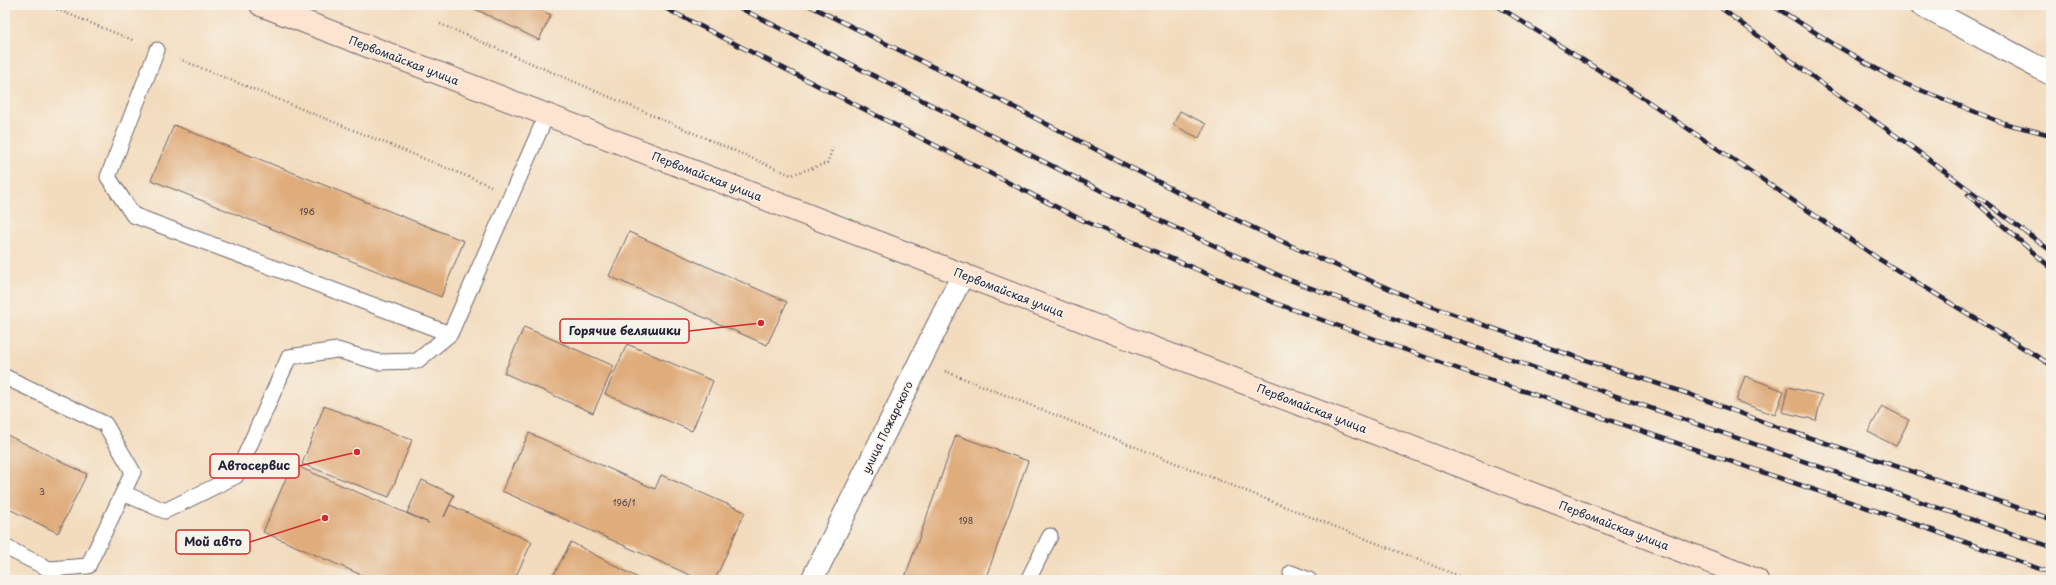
<svg xmlns="http://www.w3.org/2000/svg" width="2056" height="585" font-family="'Playpen Sans',sans-serif">
<rect width="100%" height="100%" fill="#f7f3e8"/>
<filter id="ink" filterUnits="userSpaceOnUse"><feTurbulence type="fractalNoise" baseFrequency=".025" numOctaves="2"/><feDisplacementMap in="SourceGraphic" scale="8" xChannelSelector="R" yChannelSelector="G"/><feConvolveMatrix kernelMatrix="1 2 1 2 8 2 1 2 1" color-interpolation-filters="sRGB"/></filter>
<filter id="wash" filterUnits="userSpaceOnUse"><feTurbulence type="fractalNoise" baseFrequency=".012" numOctaves="4" result="noise"/><feDisplacementMap in="SourceGraphic" scale="16" xChannelSelector="R" yChannelSelector="G"/><feGaussianBlur stdDeviation="0.9" result="paint"/><feColorMatrix in="noise" values="0 0 0 0 0 0 0 0 0 0 0 0 0 0 0 0 0 1.4 0 .05"/><feComposite in="paint" operator="in"/></filter>
<g filter="url(#wash)">
<rect width="100%" height="100%" fill="#f3dcbe"/>
<g id="blocks">
<!-- building -->
<path fill="#dfac7c" d="M467,5H531L551,15L539,40Z
M1180,111L1206,124L1199,138L1173,125Z
M174,125L464,241L441,297L151,180Z
M629,232L787,302L767,345L609,276Z
M524,327L614,366L593,413L504,373Z
M627,344L713,381L692,431L605,394Z
M1745,376L1784,391L1775,415L1736,401Z
M1788,387L1822,395L1816,420L1782,412Z
M324,406L412,440L389,497L302,464Z
M1882,406L1909,420L1896,446L1868,432Z
M529,433L655,489L661,475L745,512L715,580H701L502,491Z
M5,434L87,474L58,533L5,507Z
M956,435L1028,461L985,580H904Z
M292,464L429,523L407,513L422,480L454,495L444,517L450,505L532,542L514,580H373L263,532Z
M571,542L642,580H551Z"/>
</g>
</g>
<g filter="url(#ink)">
<use href="#blocks" fill-opacity="0" stroke="#6b6369" stroke-width="1"/>
<g fill="none" stroke-linecap="round" stroke-linejoin="round">
<!-- service casing -->
<g stroke="#6b6369" stroke-width="17">
<path id="service" d="M157,50L108,177L133,215L450,334
M5,377L105,424L133,472L88,566L49,569L5,547
M123,493L165,511L236,476L289,357L337,350L378,362L417,361L450,334L547,114
M1291,573L1309,580
M1028,580L1050,536"/>
</g>
<!-- minor casing -->
<g stroke="#6b6369" stroke-width="24">
<path id="minor" d="M1921,5L2051,74
M812,580L963,274"/>
</g>
<!-- secondary casing -->
<g stroke="#6b6369" stroke-width="24">
<path id="secondary" d="M261,5L1757,580"/>
</g>
<!-- path -->
<path stroke="#6b6369" stroke-width="2.5" stroke-dasharray="1 3" stroke-linecap="butt" d="M46,5L135,41
M440,24L791,175L827,163L834,145
M179,59L491,186
M945,371L1469,580"/>
<!-- service -->
<use href="#service" stroke="#fff" stroke-width="15"/>
<!-- minor -->
<use href="#minor" stroke="#fff" stroke-width="22"/>
<!-- secondary -->
<use href="#secondary" stroke="#fde4d1" stroke-width="22"/>
<!-- rail casing -->
<g stroke="#22223b" stroke-width="4.5">
<path id="rail" d="M659,5L1084,221L1275,303L1450,366L1915,524L2051,573
M734,5L1165,223L1287,279L1414,326L2051,547
M808,5L1004,102L1180,193L1298,249L1422,303L1543,346L1689,394L1780,428L1923,475L2051,519
M1496,5L1643,98L1879,259L2051,365
M1717,5L1821,83L1912,147L2051,251
M1772,5L1835,45L1898,81L2003,123L2051,135
M1968,195L2051,268"/>
</g>
<!-- rail -->
<use href="#rail" stroke="#f7f3e8" stroke-width="3" stroke-dasharray="9" stroke-linecap="butt"/>
</g>
</g>
<g text-anchor="middle" dominant-baseline="central" stroke-width="3" stroke-linejoin="round" paint-order="stroke">
<!-- number labels -->
<g font-size="9" fill="#51444b">
<text x="307" y="211">196</text>
<text x="42" y="491">3</text>
<text x="624" y="502">196/1</text>
<text x="966" y="520">198</text>
</g>
<!-- street labels -->
<g font-size="11" fill="#22223b" stroke="#f7f3e8">
<text transform="translate(404 60) rotate(21)">Первомайская улица</text>
<text transform="translate(707 176) rotate(21)">Первомайская улица</text>
<text transform="translate(1009 292) rotate(21)">Первомайская улица</text>
<text transform="translate(1312 408) rotate(21)">Первомайская улица</text>
<text transform="translate(887 427) rotate(-64)">улица Пожарского</text>
<text transform="translate(1614 525) rotate(21)">Первомайская улица</text>
</g>
</g>
<!-- callouts -->
<path fill="none" stroke="#d62828" stroke-width="1.5" d="M761 323L689 331M357 452L299 466M325 518L250 542"/>
<g fill="#d62828" stroke="#f7f3e8" stroke-width="1.5">
<circle cx="761" cy="323" r="4"/>
<circle cx="357" cy="452" r="4"/>
<circle cx="325" cy="518" r="4"/>
</g>
<g fill="#f7f3e8" stroke="#d62828" stroke-width="1.5">
<rect x="560" y="319" width="129" height="24" rx="4"/>
<rect x="210" y="454" width="89" height="24" rx="4"/>
<rect x="176" y="530" width="74" height="24" rx="4"/>
</g>
<g font-size="12" text-anchor="middle" font-weight="bold" fill="#22223b">
<text x="625" y="335">Горячие беляшики</text>
<text x="254" y="470">Автосервис</text>
<text x="213" y="546">Мой авто</text>
</g>
<!-- margin -->
<rect width="2056" height="585" fill="none" stroke="#f7f3e8" stroke-width="20"/>
</svg>
